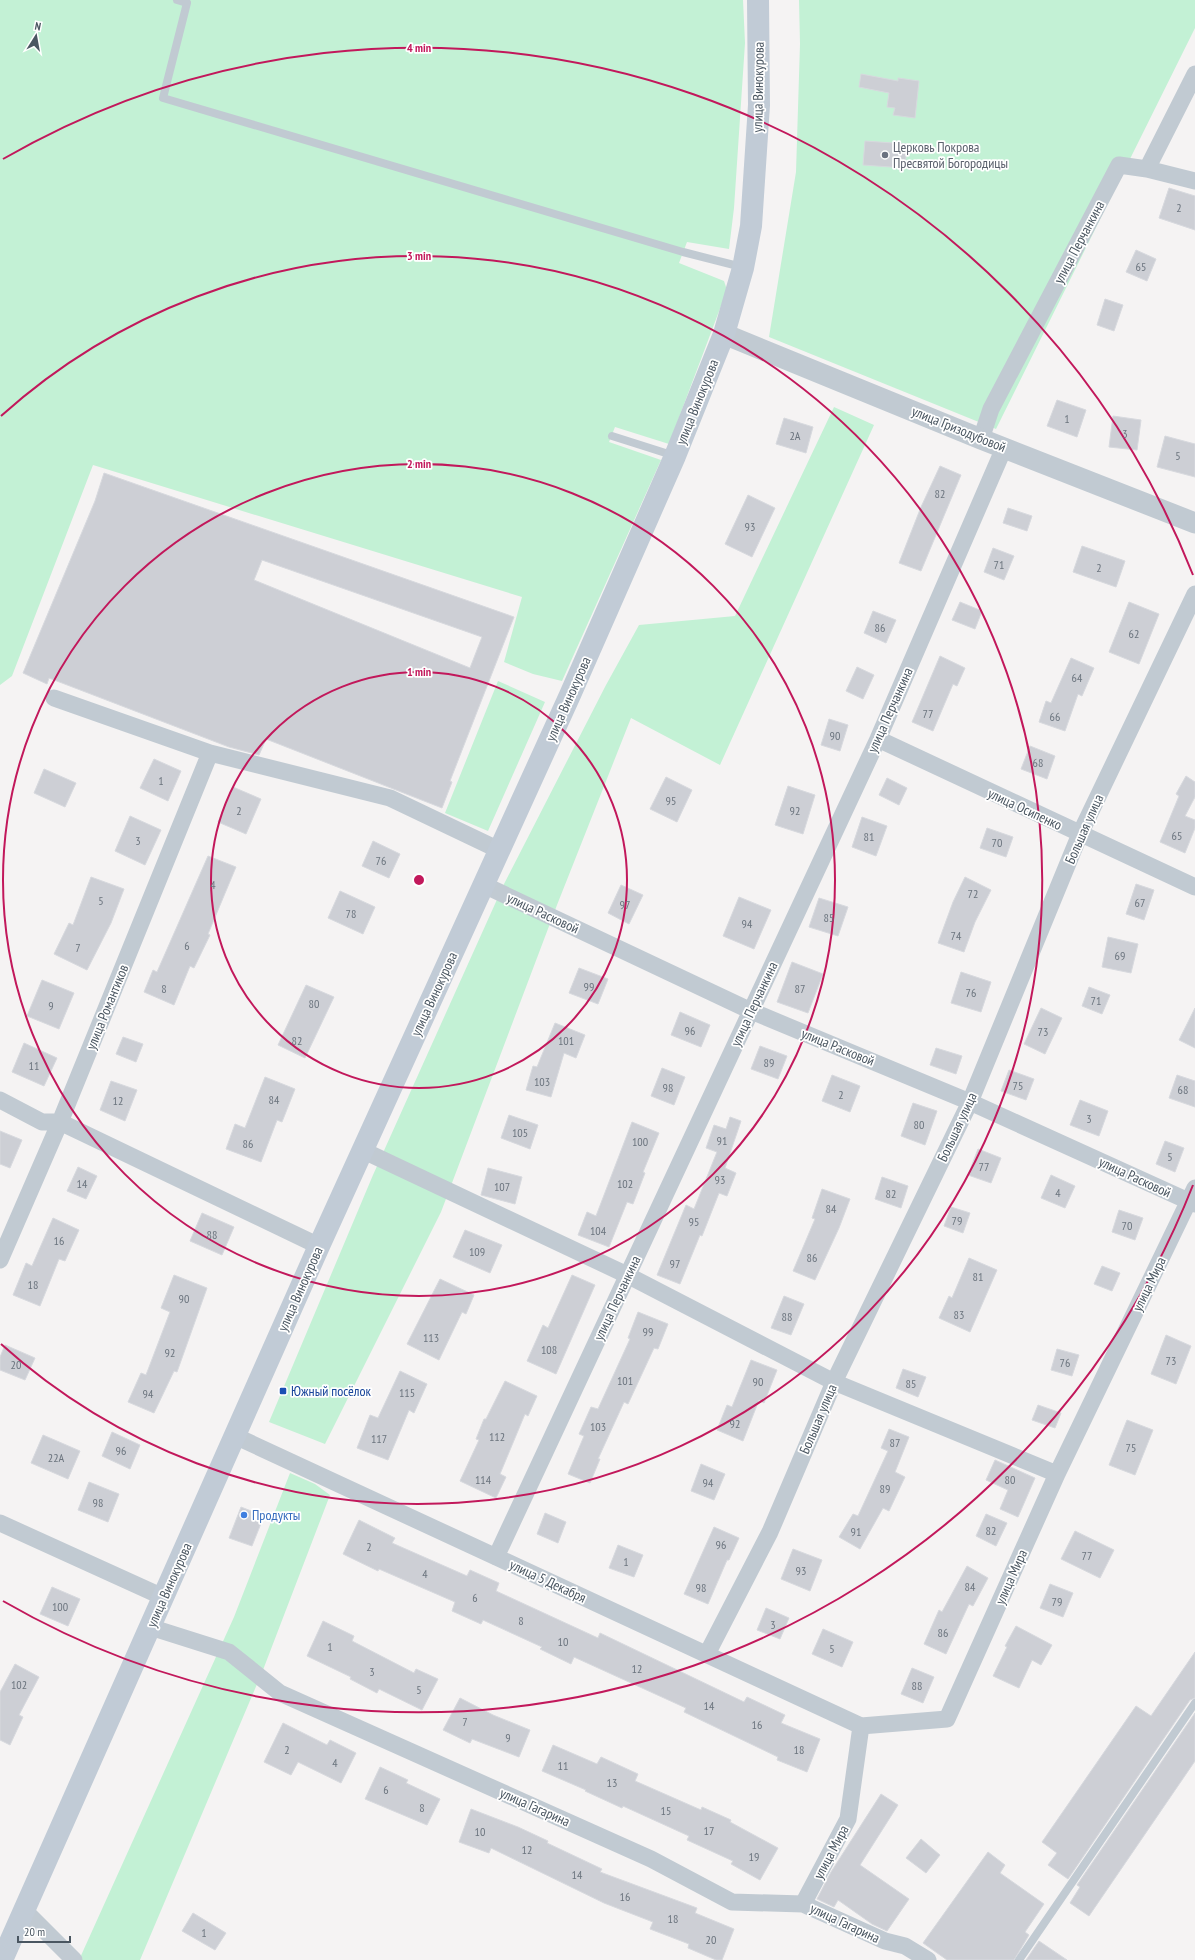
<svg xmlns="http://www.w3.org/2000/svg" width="1195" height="1960" font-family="'PT Sans Narrow',sans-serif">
<rect width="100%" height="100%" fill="#f5f3f3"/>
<!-- green -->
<path fill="#c3f1d5" d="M0,0H743L745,43L734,208L729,249L687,242L679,263L724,281L727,290L669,444L615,427L609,442L661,460L562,681L533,674L504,662L522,597L93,465L12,676L0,685Z
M799,0H1195V28L996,429L769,337L796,172L800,44Z
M834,407L874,425L720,765L631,718L557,905L441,1212L325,1444L269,1422L373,1175L504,884L606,685L639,625L735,616Z
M498,681L545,702L488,831L445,813Z
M290,1473L315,1484L330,1495L263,1670L140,1960H79L234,1617Z"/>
<!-- building -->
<path fill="#cdcfd5" stroke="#d7d9de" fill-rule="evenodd" d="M861,74L898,81V78L919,81L915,118L893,115L895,108L887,107L889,93L859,87Z
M865,141L907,144L905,168L863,165Z
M1169,188L1195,196V230L1159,218Z
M1136,250L1156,259L1147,281L1126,272Z
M1105,299L1123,305L1114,331L1097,325Z
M1057,400L1086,410L1077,437L1047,426Z
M1113,416L1141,420L1137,450L1109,447Z
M784,418L813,427L806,453L776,444Z
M1165,436L1195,444V477L1157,467Z
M940,466L961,475L921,571L899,563L921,507Z
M104,473L514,617L450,781L452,782L442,808L266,739L259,755L229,747L49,678L47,684L23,673L95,501ZM262,560L482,637L470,668L254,580Z
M748,495L775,508L752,557L725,544Z
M1008,508L1032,516L1027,531L1003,523Z
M1082,546L1125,561L1116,587L1073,572Z
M993,548L1014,556L1004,580L984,572Z
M960,602L982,611L975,629L952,620Z
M1129,602L1159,614L1139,664L1109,652Z
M873,611L896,620L886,643L864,633Z
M940,656L965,668L957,686L953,684L933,731L912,722Z
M1071,658L1094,668L1082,696L1078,694L1065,731L1039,722L1046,701L1051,703Z
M857,667L874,675L863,699L846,691Z
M829,719L848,725L840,751L821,745Z
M1030,746L1055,756L1047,779L1021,769Z
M154,759L181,771L168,801L140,788Z
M44,769L76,783L65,807L34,793Z
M1186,776L1195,782V797L1185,816L1195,820V828L1185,853L1160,842L1179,796L1176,794Z
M666,777L692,790L677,822L650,809Z
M887,778L907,788L899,805L879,795Z
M788,786L815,795L803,834L775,825Z
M233,787L261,799L246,834L218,822Z
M130,816L161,830L145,865L115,851Z
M862,817L887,826L876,856L852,847Z
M987,828L1013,837L1006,857L980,848Z
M373,841L400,854L389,878L362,866Z
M208,856L236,867L208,934L210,935L194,968L190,966L174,1005L144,992L153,970L157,972Z
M91,877L124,889L111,923L87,970L54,954L69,923L73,925Z
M965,877L991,890L975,922L964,952L938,943L953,902Z
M1136,884L1154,890L1144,920L1126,914Z
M621,885L643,895L629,924L608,913Z
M340,891L375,907L363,934L328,918Z
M739,897L771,910L754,949L723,936Z
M819,898L848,907L838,936L809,927Z
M1108,937L1138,944L1131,973L1102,967Z
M792,962L823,974L808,1013L777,1002Z
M579,968L608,979L598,1004L569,993Z
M961,972L991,982L981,1012L951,1003Z
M42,980L74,993L59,1029L27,1016Z
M306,985L334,997L305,1058L278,1045Z
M1089,987L1110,995L1102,1014L1082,1006Z
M1041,1008L1062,1018L1045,1054L1024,1044Z
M1195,1008V1048L1179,1040Z
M680,1012L710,1025L701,1047L671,1035Z
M555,1023L585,1035L576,1058L564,1053L551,1097L526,1090L533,1066L537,1067Z
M123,1037L143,1044L136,1062L116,1054Z
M24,1043L57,1058L44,1086L12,1072Z
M760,1046L787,1056L778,1079L751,1069Z
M936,1048L962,1056L956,1074L930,1065Z
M662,1068L685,1077L674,1105L651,1096Z
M1009,1070L1034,1079L1026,1100L1001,1091Z
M832,1075L860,1086L850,1112L822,1101Z
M1177,1075L1195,1081V1107L1169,1098Z
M265,1077L295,1089L282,1122L277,1120L261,1162L226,1149L235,1124L245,1128Z
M111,1081L137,1090L125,1121L100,1110Z
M1080,1100L1108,1111L1099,1136L1070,1125Z
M913,1103L937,1111L925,1145L901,1136Z
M509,1115L538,1125L530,1149L501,1138Z
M730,1117L741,1121L725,1168L736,1173L727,1196L719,1193L702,1236L700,1235L680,1284L657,1275L686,1205L694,1209L717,1152L706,1148L714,1125L726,1129Z
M632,1122L659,1133L643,1172L645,1173L633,1204L627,1202L609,1247L578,1235L587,1212L596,1216Z
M0,1131L22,1140L10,1168L0,1164Z
M1165,1141L1184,1148L1175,1172L1156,1164Z
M978,1149L1001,1158L991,1183L968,1175Z
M78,1167L97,1176L86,1199L67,1191Z
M488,1168L522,1177L515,1204L481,1195Z
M1051,1175L1075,1186L1065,1208L1041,1198Z
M882,1177L908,1186L901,1208L875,1199Z
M822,1189L850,1199L839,1228L815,1280L793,1271L815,1219L812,1218Z
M951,1207L970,1213L963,1233L944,1226Z
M1119,1210L1143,1218L1135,1240L1112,1232Z
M202,1213L234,1227L222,1255L190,1241Z
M53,1218L79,1230L65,1261L59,1259L40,1306L13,1295L26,1263L32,1266Z
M465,1230L502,1245L490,1273L453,1257Z
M969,1258L997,1270L970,1332L939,1318L949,1296L952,1298Z
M1102,1266L1120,1273L1112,1291L1094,1284Z
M174,1275L207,1288L177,1372L174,1371L154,1413L128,1402L141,1373L146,1375L170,1312L161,1308Z
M572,1275L595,1285L556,1374L527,1361L543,1325L548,1328Z
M440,1279L474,1295L466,1314L462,1312L439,1360L407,1344Z
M784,1296L804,1304L791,1335L771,1328Z
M638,1312L668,1324L658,1349L654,1348L628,1404L624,1402L598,1459H600L590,1483L568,1474L584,1436L579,1434L591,1407L598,1409L630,1339L628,1338Z
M1166,1335L1191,1346L1176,1384L1151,1374Z
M5,1345L35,1358L25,1380L0,1370V1357Z
M1057,1349L1079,1355L1072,1376L1051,1370Z
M751,1360L777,1370L764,1403L759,1400L743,1441L717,1430L727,1405L732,1407Z
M903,1369L926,1377L918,1397L896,1388Z
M400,1371L427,1384L414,1413L409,1410L388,1460L357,1448L370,1415L378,1418Z
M505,1381L537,1396L528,1416L525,1414L500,1474L506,1477L496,1498L460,1481L479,1440L476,1439L484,1419H486Z
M1038,1405L1061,1413L1055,1428L1032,1420Z
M1127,1420L1153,1430L1135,1475L1109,1465Z
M889,1429L909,1437L895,1472L905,1477L889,1511L883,1508L860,1549L839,1537L853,1514L858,1516L888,1451L881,1448Z
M112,1432L140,1445L130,1469L102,1456Z
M43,1435L80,1451L68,1479L31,1463Z
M995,1460L1035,1478L1018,1517L1000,1509L1008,1490L986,1480Z
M701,1464L725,1474L714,1500L691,1491Z
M89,1482L119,1494L108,1522L78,1510Z
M241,1507L264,1516L252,1546L229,1538Z
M545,1513L566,1522L558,1543L537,1534Z
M986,1514L1007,1523L996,1546L976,1536Z
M359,1520L395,1538L392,1543L467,1576L470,1570L499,1583L496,1591L598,1638L600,1633L744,1702L747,1697L785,1715L781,1723L820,1739L807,1772L777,1760L778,1757L684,1712L686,1708L574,1657L571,1664L540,1649L542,1647L483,1620L481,1624L452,1611L455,1602L379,1569L378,1571L343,1554Z
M714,1527L739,1538L729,1560H727L708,1604L684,1594Z
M1075,1531L1114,1550L1100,1578L1061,1559Z
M618,1545L643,1555L634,1577L609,1568Z
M793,1549L822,1560L810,1591L781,1579Z
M967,1566L988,1578L973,1606L969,1604L946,1654L924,1644L939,1610L942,1612Z
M1050,1584L1073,1593L1063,1617L1040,1608Z
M52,1587L80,1599L68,1626L40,1614Z
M766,1608L789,1618L780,1639L757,1630Z
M323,1621L354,1636L352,1641L414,1673L416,1669L438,1679L422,1710L379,1689L377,1693L350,1679L351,1677L307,1656Z
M1016,1626L1052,1645L1041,1665L1032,1660L1019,1688L993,1676L1007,1647L1005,1646Z
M823,1629L853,1642L842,1667L812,1654Z
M1195,1652V1698L1190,1700L1068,1879L1048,1865L1057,1853L1042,1842L1136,1706L1151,1716Z
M15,1664L39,1677L19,1715L23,1717L10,1745L0,1740V1692Z
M912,1668L934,1677L923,1703L901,1694Z
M460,1698L493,1715L530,1730L519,1757L472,1739L470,1743L443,1730Z
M1195,1713V1761L1089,1916L1070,1903L1080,1887L1077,1885Z
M283,1723L327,1745L330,1740L356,1753L341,1783L298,1762L291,1775L264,1762Z
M553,1745L597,1764L601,1757L638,1774L635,1781L701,1810L702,1807L731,1820L730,1822L778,1848L760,1880L731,1864L733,1861L687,1840L689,1836L623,1806L622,1808L585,1791L586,1790L542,1771Z
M380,1767L408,1780L406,1783L440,1799L427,1825L365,1799Z
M881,1794L898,1805L860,1865L909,1899L887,1931L872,1924L838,1900L834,1907L817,1899L831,1872Z
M471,1809L518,1827L548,1841L547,1843L602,1869L600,1872L697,1908L695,1913L734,1929L722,1960H716L688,1948L689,1944L650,1929L653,1922L604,1903L491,1848L489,1853L459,1842Z
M921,1839L940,1855L926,1873L906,1858Z
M988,1852L1005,1865L1000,1873L1044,1904L1025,1932L1029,1935L1014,1960H947L923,1943Z
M193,1913L226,1933L215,1950L182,1931Z
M1039,1941L1067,1960H1026Z"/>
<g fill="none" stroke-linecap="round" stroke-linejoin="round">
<!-- service -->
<path stroke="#c1cad2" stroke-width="8" d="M177,0L187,3L163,98L683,252L742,267
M612,436L675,456
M1019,1960L1195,1703"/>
<!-- minor -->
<path stroke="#c1cad2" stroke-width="17" d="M1147,169L1195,181
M981,439L991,409L1119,165L1147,169L1195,74
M54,698L210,753L390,798L499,850
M878,739L1195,887
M484,885L751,1011L970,1102L1195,1204
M0,1100L42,1122H60L319,1246
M362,1150L627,1275L834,1382L1057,1474
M0,1260L60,1122L210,753
M235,1436L861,1726
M0,1523L163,1597
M496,1557L878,739L1004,448
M150,1627L229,1652L280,1693L651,1859L732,1902L803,1904L885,1941L905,1946L928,1960
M707,1654L770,1532L834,1382L970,1102L1080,834L1195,594
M803,1904L848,1819L861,1726L947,1719L1057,1474L1195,1188
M24,1910L74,1960"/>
<!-- tertiary -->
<path stroke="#c1cad2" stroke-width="21" d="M724,334L981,439L1195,523"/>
<!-- secondary -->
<path stroke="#c1cbd6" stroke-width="22" d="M2,1960L319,1246L570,695L675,456L724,334L743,268L751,226L759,105L758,0"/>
</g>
<!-- distance rings -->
<g fill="none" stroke="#c2185b" stroke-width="2">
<circle cx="419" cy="880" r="208"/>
<circle cx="419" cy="880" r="416"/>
<path d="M1 416A624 624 0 1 1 1 1344"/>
<path d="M1193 1185A832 832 0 0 1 3 1601M3 159A832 832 0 0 1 1193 575"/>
</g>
<!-- markers -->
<circle fill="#6b7280" stroke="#fff" stroke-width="1.5" cx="885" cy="155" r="4"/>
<rect fill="#1a4fb4" stroke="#fff" stroke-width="1.5" x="279" y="1387" width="8" height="8" rx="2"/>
<circle fill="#3f7fe0" stroke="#fff" stroke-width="1.5" cx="244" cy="1515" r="4"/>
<g text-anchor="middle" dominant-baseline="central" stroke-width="3.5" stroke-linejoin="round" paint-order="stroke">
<!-- number labels -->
<g font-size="12" fill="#6b747e">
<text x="1179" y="207">2</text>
<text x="1141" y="266">65</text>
<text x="1067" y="418">1</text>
<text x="1125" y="433">3</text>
<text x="795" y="435">2А</text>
<text x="1178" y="455">5</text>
<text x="940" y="493">82</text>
<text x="750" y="526">93</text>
<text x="999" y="564">71</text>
<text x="1099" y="567">2</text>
<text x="880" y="627">86</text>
<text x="1134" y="633">62</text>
<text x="1077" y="677">64</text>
<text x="928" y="713">77</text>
<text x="1055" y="716">66</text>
<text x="835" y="735">90</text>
<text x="1038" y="762">68</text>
<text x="161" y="780">1</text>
<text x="671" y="800">95</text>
<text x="239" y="810">2</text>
<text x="795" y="810">92</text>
<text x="1177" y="835">65</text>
<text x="869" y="836">81</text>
<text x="138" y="840">3</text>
<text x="997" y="842">70</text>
<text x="381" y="860">76</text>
<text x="213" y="884">4</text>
<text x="973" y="893">72</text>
<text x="101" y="900">5</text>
<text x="1140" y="902">67</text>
<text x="625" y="904">97</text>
<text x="351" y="913">78</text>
<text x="829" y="917">85</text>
<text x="747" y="923">94</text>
<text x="956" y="935">74</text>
<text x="187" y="945">6</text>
<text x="78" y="947">7</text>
<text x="1120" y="955">69</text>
<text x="589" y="986">99</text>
<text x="164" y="988">8</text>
<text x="800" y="988">87</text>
<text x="971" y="992">76</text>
<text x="1096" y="1000">71</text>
<text x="314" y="1003">80</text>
<text x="51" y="1005">9</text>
<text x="690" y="1030">96</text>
<text x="1043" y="1031">73</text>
<text x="297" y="1040">82</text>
<text x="566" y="1040">101</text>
<text x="769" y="1062">89</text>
<text x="34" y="1065">11</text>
<text x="542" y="1081">103</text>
<text x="1018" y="1085">75</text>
<text x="668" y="1087">98</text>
<text x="1183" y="1089">68</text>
<text x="841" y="1094">2</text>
<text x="274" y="1099">84</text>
<text x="118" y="1100">12</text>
<text x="1089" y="1118">3</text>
<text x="919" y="1124">80</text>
<text x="520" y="1132">105</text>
<text x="722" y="1140">91</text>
<text x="640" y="1141">100</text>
<text x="248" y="1143">86</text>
<text x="1170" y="1156">5</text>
<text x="984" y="1166">77</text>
<text x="720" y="1179">93</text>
<text x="82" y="1183">14</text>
<text x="625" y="1183">102</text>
<text x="502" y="1186">107</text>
<text x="1058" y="1192">4</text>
<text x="891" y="1193">82</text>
<text x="831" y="1208">84</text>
<text x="957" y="1220">79</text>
<text x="694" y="1221">95</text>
<text x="1127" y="1225">70</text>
<text x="598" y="1230">104</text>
<text x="212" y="1234">88</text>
<text x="59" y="1240">16</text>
<text x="477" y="1251">109</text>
<text x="812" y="1257">86</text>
<text x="675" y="1263">97</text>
<text x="978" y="1276">81</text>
<text x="33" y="1284">18</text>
<text x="184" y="1298">90</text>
<text x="959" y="1314">83</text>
<text x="787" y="1316">88</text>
<text x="648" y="1331">99</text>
<text x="431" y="1337">113</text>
<text x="549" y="1349">108</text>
<text x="170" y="1352">92</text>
<text x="1171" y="1360">73</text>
<text x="1065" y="1362">76</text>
<text x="16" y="1364">20</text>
<text x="625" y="1380">101</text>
<text x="758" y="1381">90</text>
<text x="911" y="1383">85</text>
<text x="407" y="1392">115</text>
<text x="148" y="1393">94</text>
<text x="735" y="1423">92</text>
<text x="598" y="1426">103</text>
<text x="497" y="1436">112</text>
<text x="379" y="1438">117</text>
<text x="895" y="1442">87</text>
<text x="1131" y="1447">75</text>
<text x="121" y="1450">96</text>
<text x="56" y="1457">22А</text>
<text x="483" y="1479">114</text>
<text x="1010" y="1479">80</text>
<text x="708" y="1482">94</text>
<text x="885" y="1488">89</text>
<text x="98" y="1502">98</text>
<text x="991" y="1530">82</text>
<text x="856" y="1531">91</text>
<text x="721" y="1544">96</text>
<text x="369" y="1546">2</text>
<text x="1087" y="1555">77</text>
<text x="626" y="1561">1</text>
<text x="801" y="1570">93</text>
<text x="425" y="1573">4</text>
<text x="970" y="1586">84</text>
<text x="701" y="1587">98</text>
<text x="475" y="1597">6</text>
<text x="1057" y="1601">79</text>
<text x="60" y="1606">100</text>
<text x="521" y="1620">8</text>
<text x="773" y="1624">3</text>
<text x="943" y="1632">86</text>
<text x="563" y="1641">10</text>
<text x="330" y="1646">1</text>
<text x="832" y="1648">5</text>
<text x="637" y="1668">12</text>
<text x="372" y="1671">3</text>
<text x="19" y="1684">102</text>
<text x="917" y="1685">88</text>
<text x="419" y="1689">5</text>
<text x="709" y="1705">14</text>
<text x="465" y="1721">7</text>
<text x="757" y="1724">16</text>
<text x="508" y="1737">9</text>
<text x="287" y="1749">2</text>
<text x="799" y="1749">18</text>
<text x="335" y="1762">4</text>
<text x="563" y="1765">11</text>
<text x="612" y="1782">13</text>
<text x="386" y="1789">6</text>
<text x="422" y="1807">8</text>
<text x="666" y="1810">15</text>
<text x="709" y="1830">17</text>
<text x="480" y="1831">10</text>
<text x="527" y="1849">12</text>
<text x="754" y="1856">19</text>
<text x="577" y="1874">14</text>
<text x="625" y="1896">16</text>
<text x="673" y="1918">18</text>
<text x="204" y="1932">1</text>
<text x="711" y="1939">20</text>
</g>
<!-- street labels -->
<g font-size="14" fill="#4a5661" stroke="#fff">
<text transform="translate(758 87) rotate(-89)">улица Винокурова</text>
<text transform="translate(1079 242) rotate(-62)">улица Перчанкина</text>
<text transform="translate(697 402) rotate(-68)">улица Винокурова</text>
<text transform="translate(959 429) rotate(22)">улица Гризодубовой</text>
<text transform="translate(568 699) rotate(-66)">улица Винокурова</text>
<text transform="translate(890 710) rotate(-66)">улица Перчанкина</text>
<text transform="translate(1025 809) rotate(25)">улица Осипенко</text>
<text transform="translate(1084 829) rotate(-66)">Большая улица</text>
<text transform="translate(543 913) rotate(25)">улица Расковой</text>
<text transform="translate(434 994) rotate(-65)">улица Винокурова</text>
<text transform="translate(754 1004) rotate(-65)">улица Перчанкина</text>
<text transform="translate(107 1007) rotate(-68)">улица Романтиков</text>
<text transform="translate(838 1047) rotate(22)">улица Расковой</text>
<text transform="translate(957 1127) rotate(-65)">Большая улица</text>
<text transform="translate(1135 1177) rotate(25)">улица Расковой</text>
<text transform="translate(1149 1284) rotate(-64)">улица Мира</text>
<text transform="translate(300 1289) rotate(-66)">улица Винокурова</text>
<text transform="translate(617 1298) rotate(-65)">улица Перчанкина</text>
<text transform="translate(818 1419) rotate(-67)">Большая улица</text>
<text transform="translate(1011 1577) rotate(-66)">улица Мира</text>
<text transform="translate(548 1581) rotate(25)">улица 5 Декабря</text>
<text transform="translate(169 1585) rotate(-66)">улица Винокурова</text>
<text transform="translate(535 1807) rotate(24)">улица Гагарина</text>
<text transform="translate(831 1852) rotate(-62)">улица Мира</text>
<text transform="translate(845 1923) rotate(25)">улица Гагарина</text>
</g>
<!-- worship labels -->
<g font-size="14" fill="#5b616d" stroke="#fff" text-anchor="start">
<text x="893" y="147">Церковь Покрова<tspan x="893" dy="16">Пресвятой Богородицы</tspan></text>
</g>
<!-- transit labels -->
<g font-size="14" fill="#164399" stroke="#fff" text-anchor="start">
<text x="291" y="1391">Южный посёлок</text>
</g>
<!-- shop labels -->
<g font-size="14" fill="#366cbe" stroke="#fff" text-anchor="start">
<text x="252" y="1515">Продукты</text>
</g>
</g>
<circle cx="419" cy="880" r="6" fill="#c2185b" stroke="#fff" stroke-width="2"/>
<g font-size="12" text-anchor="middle" font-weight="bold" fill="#c2185b" stroke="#fff" stroke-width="3.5" stroke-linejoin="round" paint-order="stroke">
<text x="419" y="52">4 min</text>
<text x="419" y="260">3 min</text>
<text x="419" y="468">2 min</text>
<text x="419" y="676">1 min</text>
</g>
<!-- north arrow -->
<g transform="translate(36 36) rotate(11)" stroke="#ffffff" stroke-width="3" paint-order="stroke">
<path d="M0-3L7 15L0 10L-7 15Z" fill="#4a5661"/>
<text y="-6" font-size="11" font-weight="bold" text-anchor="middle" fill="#4a5661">N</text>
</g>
<!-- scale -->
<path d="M18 1936v6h52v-6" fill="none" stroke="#4a5661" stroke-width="2"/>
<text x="24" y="1936" font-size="12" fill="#4a5661" stroke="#ffffff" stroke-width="3" paint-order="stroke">20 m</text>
</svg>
